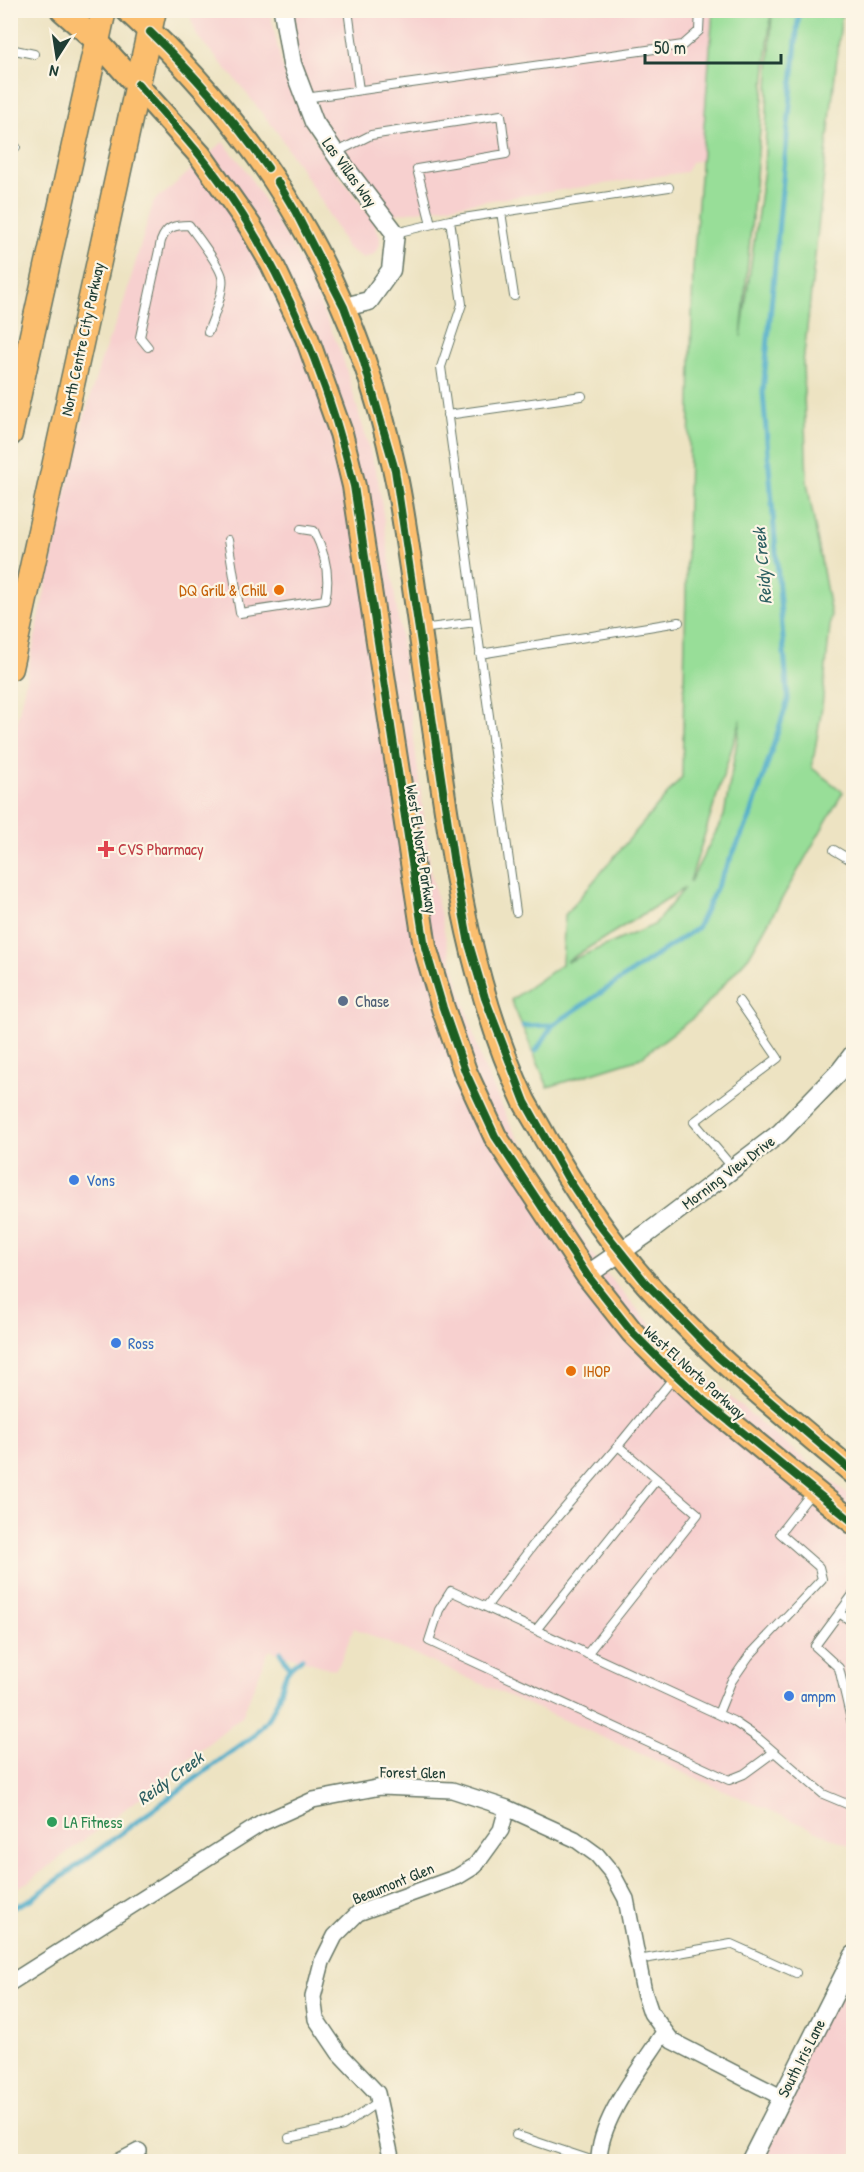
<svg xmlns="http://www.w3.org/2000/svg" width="864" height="2172" font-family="'Patrick Hand',sans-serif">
<rect width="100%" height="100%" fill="#fcf5e5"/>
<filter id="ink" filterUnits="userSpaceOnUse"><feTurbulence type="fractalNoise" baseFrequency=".0167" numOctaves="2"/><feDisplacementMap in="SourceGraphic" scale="12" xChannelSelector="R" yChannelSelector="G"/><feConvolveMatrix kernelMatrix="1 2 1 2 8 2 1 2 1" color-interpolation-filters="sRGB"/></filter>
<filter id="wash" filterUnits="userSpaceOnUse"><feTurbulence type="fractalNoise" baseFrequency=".008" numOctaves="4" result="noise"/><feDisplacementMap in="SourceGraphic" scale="24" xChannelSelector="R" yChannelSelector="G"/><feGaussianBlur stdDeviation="1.35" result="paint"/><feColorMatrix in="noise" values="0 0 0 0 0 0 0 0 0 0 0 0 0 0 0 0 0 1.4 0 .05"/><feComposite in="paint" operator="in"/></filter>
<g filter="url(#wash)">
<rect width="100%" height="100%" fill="#ede3c2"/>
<!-- built -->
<path fill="#f7d0cf" d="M188,10L270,11L281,62L303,119L329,162L377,224L375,227L380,235V245L373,255L363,258L347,248L320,199L277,132L236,80L197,36Z
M283,11H716L705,160L691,162L686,172L382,216L314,122Z
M223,142L244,167L304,267L342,355L378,479L400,631L431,872L447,944L482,1063L513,1130L600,1266L645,1318L714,1384L853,1499V1847L354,1628L342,1658L335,1670L269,1650L242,1716L166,1778L28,1882L11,1891V750L77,440L103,354L122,308L153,203L159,196L165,193Z
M853,1955V2161L750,2162Z"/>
<!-- green -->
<path fill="#98de98" stroke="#5c8e66" stroke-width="1.5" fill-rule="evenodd" d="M713,11H771L741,337L764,169L772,11H842L803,364L807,482L831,615L822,707L812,768L843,792L749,956L698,1014L640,1058L548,1087L511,1000L562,964L565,915L682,777L693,267ZM741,719L724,816L690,882V881ZM685,888L654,925L567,962V961Z"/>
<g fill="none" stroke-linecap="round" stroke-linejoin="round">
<!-- stream -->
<path stroke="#4aabc9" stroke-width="5" d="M523,1026L553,1025
M536,1051L553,1025L697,928L750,818L788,700L763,392L799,10
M281,1652L289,1667
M10,1909L33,1898L253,1736C263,1725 272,1715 277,1701C285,1680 281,1672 302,1658"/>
</g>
</g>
<g filter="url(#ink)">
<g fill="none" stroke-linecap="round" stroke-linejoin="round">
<!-- service casing -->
<g stroke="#677766" stroke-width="10">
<path id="service" d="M348,10L359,90
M10,49L34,54
M305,98L683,45L699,31L700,10
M10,146L16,147
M335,153L371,135L501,115L506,154L417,169L431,224
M501,212L514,296
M450,220L462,304L441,367L516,912
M395,233L450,220L669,187
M148,347L140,337L161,241C166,227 174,225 189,225C197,236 220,265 222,277C225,288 213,320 208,332
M447,415L582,396
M228,540L240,613L325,600C331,576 325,553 314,531L301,529
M421,629L476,622
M480,654L679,622
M834,850L854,862
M733,1168L694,1122L778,1058L739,1001
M854,1593L815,1646L839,1668L854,1732
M486,1607L534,1544L618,1446
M839,1613L854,1623
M536,1630L657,1479
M587,1654L698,1514L618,1446L675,1376
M718,1714L731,1682L749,1656L822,1579L819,1567L780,1533L812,1492
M774,1752L744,1774L729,1780L429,1641L439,1610L451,1591L733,1721L758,1738L823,1794L854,1807
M638,1960L731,1944L796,1973
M516,2135L597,2162
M289,2138L343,2126L378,2102"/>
</g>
<!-- minor casing -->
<g stroke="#677766" stroke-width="18">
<path id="minor" d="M10,1983L262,1823L313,1800L381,1787L452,1790L507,1808L575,1839L597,1855L612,1873L626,1899L644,1992L651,2013L672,2041L781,2097
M118,2162L139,2151
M392,2162L377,2093L339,2053L316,2019L313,1997L322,1962L335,1936L358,1913L457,1877L475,1866L501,1830L507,1808
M599,2162C598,2120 642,2067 664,2032"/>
</g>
<!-- tertiary casing -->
<g stroke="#677766" stroke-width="21">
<path id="tertiary" d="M283,10L292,64L314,122L346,169L395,233L391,270L369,301L344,307
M587,1275L648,1233L780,1133L841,1070L854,1053
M750,2162L854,1955"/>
</g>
<!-- primary casing -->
<g stroke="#677766" stroke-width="26">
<path id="primary" d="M62,10L97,41L200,155L250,226L272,264L307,338L341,433L354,486L425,947L443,1008L465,1071L495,1136L587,1275L632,1332L662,1362L703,1400L854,1523
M127,10C265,135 357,289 395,472C403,508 407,544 413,581C421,639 430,698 438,757C455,875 473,993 524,1101C531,1114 539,1126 545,1138C575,1190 607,1239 647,1284C709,1354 782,1413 854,1473"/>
</g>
<!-- trunk casing -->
<g stroke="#677766" stroke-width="27">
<path id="trunk" d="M10,434L104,10
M10,668L154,10"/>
</g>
<!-- service -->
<use href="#service" stroke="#fff" stroke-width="8"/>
<!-- minor -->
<use href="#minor" stroke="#fff" stroke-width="15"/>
<!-- tertiary -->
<use href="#tertiary" stroke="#fff" stroke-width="18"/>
<!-- primary -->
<use href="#primary" stroke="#fbbe6e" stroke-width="22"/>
<!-- trunk -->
<use href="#trunk" stroke="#fbbe6e" stroke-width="24"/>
<!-- cycleway casing -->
<g stroke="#fcf5e5" stroke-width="11">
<path id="cycleway" d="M150,32C194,74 233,119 268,168
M138,84C168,119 200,152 226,190C288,280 328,380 354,486L425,947L443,1008L465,1071L495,1136L587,1275L632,1332L662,1362L703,1400L854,1523
M277,181L295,211L344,307L363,359L395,470L454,864L469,944L485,998L525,1102L567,1177L597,1222L645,1282L718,1357L854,1473"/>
</g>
<!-- cycleway -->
<use href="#cycleway" stroke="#1b5e20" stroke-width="8"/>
</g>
</g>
<!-- markers -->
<g fill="#e8710a" stroke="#fcf5e5" stroke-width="2">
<circle cx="279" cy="590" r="6"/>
<circle cx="571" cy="1371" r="6"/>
</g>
<path fill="#e0444e" stroke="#fcf5e5" stroke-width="2" d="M103 840h6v6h6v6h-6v6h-6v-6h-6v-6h6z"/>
<circle fill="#5c6f8a" stroke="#fcf5e5" stroke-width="2" cx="343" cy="1001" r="6"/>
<g fill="#3f7fe0" stroke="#fcf5e5" stroke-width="2">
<circle cx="74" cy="1180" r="6"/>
<circle cx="116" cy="1343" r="6"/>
<circle cx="789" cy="1696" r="6"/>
</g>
<circle fill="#2e9e5b" stroke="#fcf5e5" stroke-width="2" cx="52" cy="1822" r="6"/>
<g text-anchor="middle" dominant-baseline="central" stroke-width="4.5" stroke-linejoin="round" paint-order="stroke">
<!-- street labels -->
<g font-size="16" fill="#1f3d34" stroke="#fcf5e5">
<text transform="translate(350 172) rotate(54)">Las Villas Way</text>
<text transform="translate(82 339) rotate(-78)">North Centre City Parkway</text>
<text transform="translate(422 849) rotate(81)">West El Norte Parkway</text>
<text transform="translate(728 1172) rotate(-37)">Morning View Drive</text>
<text transform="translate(695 1372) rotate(42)">West El Norte Parkway</text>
<text transform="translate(413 1772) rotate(1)">Forest Glen</text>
<text transform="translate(393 1883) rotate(-22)">Beaumont Glen</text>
<text transform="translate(801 2058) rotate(-63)">South Iris Lane</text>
</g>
<!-- food labels -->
<g font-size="16" fill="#c56008" stroke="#fcf5e5" text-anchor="end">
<text x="267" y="590">DQ Grill &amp; Chill</text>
<text x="583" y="1371" text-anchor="start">IHOP</text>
</g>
<!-- health labels -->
<g font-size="16" fill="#be3a42" stroke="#fcf5e5" text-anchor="start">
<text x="118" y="849">CVS Pharmacy</text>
</g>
<!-- service labels -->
<g font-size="16" fill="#4e5e75" stroke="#fcf5e5" text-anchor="start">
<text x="355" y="1001">Chase</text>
</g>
<!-- shop labels -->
<g font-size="16" fill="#366cbe" stroke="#fcf5e5" text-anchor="start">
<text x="86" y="1180">Vons</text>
<text x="128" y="1343">Ross</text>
<text x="801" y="1696">ampm</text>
</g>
<!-- leisure labels -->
<g font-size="16" fill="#27864d" stroke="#fcf5e5" text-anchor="start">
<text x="64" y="1822">LA Fitness</text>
</g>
<!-- water labels -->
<g font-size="18" font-style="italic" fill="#2c5e61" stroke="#fcf5e5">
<text transform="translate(762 566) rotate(-95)">Reidy Creek</text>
<text transform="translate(170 1778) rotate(-36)">Reidy Creek</text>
</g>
</g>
<!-- margin -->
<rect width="864" height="2172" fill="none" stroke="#fcf5e5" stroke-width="36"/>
<!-- north arrow -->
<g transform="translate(57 57) rotate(192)" stroke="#fcf5e5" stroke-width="4.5" paint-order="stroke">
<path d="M0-4.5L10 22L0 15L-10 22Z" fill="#1f3d34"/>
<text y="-9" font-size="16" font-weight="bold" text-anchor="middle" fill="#1f3d34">N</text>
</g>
<!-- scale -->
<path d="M645 54v9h136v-9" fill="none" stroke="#1f3d34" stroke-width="3"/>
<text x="654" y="54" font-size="18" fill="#1f3d34" stroke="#fcf5e5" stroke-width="4.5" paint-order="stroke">50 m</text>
</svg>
